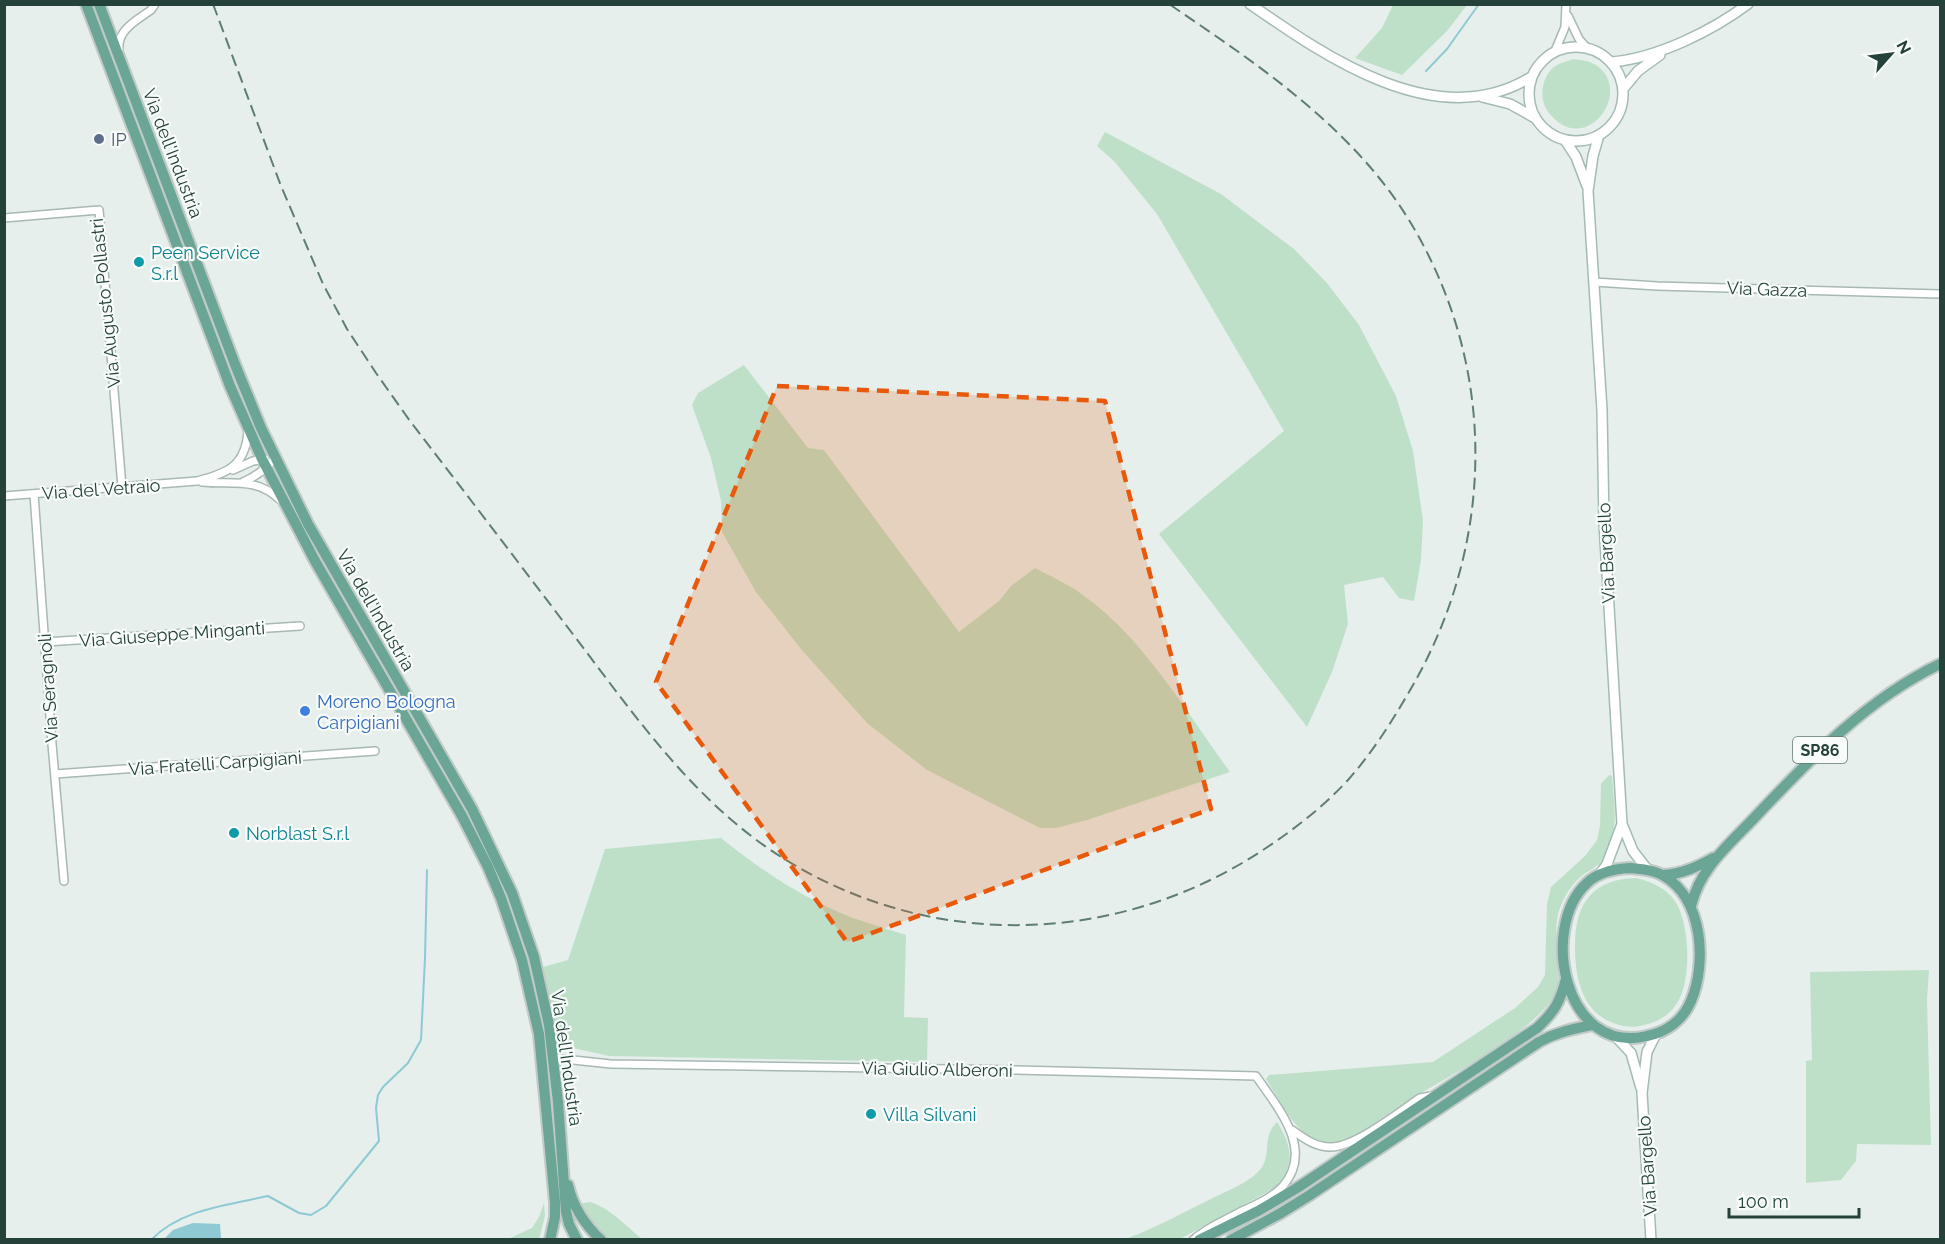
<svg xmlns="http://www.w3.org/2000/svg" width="1945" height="1244" font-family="Raleway,sans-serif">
<rect width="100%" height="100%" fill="#e6efeb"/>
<!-- green -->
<path fill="#bfe0c8" d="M1393,5V4L1467,5L1447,31L1402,75L1355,58L1382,28Z
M1574,59C1581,60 1590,61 1596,65C1635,91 1585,159 1549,113C1538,100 1541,74 1557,65C1562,62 1569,61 1574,59Z
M1105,132L1221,194L1294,249L1327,283L1359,325L1396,396L1413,451L1423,521L1421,560L1414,601L1399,598L1383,577L1344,585L1348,624L1332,672L1307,727L1159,534L1284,431L1157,214L1114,161L1097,146Z
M744,365L808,448L824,450L959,632L999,601L1011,586L1035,568C1052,577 1072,586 1087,598C1146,642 1187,713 1230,772L1087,820L1056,828H1040L927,770L867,723L801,649L756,592L722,532L721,501L711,458L692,405L698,393Z
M1609,775L1612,776C1614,804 1621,842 1599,864C1595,868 1589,871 1584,874C1574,882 1567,892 1562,903C1548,933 1566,966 1555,993C1542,1026 1454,1074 1421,1093C1398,1106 1376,1123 1353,1138C1306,1159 1287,1112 1266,1079L1269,1075L1433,1062L1515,1008L1538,987L1545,975L1547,904L1551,887L1585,856L1597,840L1600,826L1601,784Z
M721,838C762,871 804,899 853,918C870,924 888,929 906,935L904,1017L928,1018L927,1062L609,1056L560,1045L543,967L568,960L605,849Z
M1636,878C1652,882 1666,888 1675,901C1690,923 1692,981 1677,1003C1670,1015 1658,1022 1644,1025C1634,1028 1623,1027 1613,1023C1581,1011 1575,976 1575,946C1575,904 1592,879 1636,878Z
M1929,970L1927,1000L1931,1145L1857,1144L1856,1161L1841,1180L1806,1183V1061L1812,1060L1810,972Z
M1277,1122C1293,1147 1296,1168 1273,1189L1180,1239L1123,1240C1156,1228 1184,1212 1215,1197C1229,1190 1247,1183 1258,1172C1274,1156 1260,1138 1277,1122Z
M590,1202C610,1208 626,1226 642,1239H605L588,1222L579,1204Z
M544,1203L545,1216L539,1239H508L532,1228L539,1217Z"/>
<!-- water -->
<path fill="#8ec9d4" d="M193,1223L220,1224L221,1239H164L173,1230Z"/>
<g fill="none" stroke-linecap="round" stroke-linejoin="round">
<!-- stream -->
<path stroke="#8ec9d4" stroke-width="2" d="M1426,71L1447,49L1479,4
M151,1240C181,1209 228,1205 268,1196L299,1213L311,1215L326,1206L379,1141L376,1108L378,1095L383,1087L408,1063L421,1040L425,958L427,870"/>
<!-- street casing -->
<g stroke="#a8b8b2" stroke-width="10">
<path id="street" d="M1568,16L1579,39L1586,47
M119,49C117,30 137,20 151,10L155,4
M1555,51L1565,27L1566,4
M4,218L99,210L122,487
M1594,282L1657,286L1940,294
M233,470L253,461L265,459
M202,482C231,485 256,477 279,499
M243,482C257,476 266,469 275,458
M34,494L52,744L64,881
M4,496L197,481C228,473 246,466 248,430
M45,642L300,626
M55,774L375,751
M554,1058L611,1064L1016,1070L1256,1076C1277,1107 1315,1149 1283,1186C1272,1198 1255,1205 1240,1212C1224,1221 1207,1227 1193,1240
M1292,1130C1304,1138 1315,1147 1330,1147C1354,1148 1399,1112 1420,1098L1431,1096"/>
</g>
<!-- secondary casing -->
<g stroke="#a4bbb3" stroke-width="12">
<path id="secondary" d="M1250,4C1326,57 1438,135 1531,77
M1529 94a47 47 0 1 1 94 0a47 47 0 1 1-94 0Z
M1612,62C1657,58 1712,31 1748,4
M1623,89L1638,71L1660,55
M1482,97L1510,104L1535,118
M1599,135L1593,156L1588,191L1602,410L1604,523L1622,824L1633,851L1647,869
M1565,140L1576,157L1587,186
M1600,874L1607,864L1622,824
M1615,1036L1631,1053L1641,1088
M1651,1240L1642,1093L1647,1052L1656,1034"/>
</g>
<!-- primary casing -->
<g stroke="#c2cac8" stroke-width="14">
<path id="primary" d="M86,4L230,386L262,459L315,561L462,816L488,867L501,898L522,960L539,1034L555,1202V1217L550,1240
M99,4L236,367L261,428L308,524L472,809L512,893L534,957L549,1025L558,1102L566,1212L569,1224L577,1240
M1629,868C1641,869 1654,870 1664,876C1703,899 1707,963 1691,1001C1683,1020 1667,1032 1647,1036C1564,1056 1539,927 1587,883C1598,872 1614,869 1629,868Z
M1663,875C1682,874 1697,867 1713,858
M1691,906C1700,867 1731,843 1757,815C1812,757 1867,699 1940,664
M568,1185C573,1207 584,1224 601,1240
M1199,1240L1258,1211L1297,1188L1537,1028C1555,1011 1560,1002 1566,979
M1231,1240L1281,1213L1310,1195L1539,1042C1557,1032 1573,1029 1592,1025"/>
</g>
<!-- street -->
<use href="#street" stroke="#fff" stroke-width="7"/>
<!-- secondary -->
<use href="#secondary" stroke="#fff" stroke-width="9"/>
<!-- primary -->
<use href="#primary" stroke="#6aa596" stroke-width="10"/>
<!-- rail -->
<path stroke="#5f7d75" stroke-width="2" stroke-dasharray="12 6" stroke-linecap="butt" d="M213,4L281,186L323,284L347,329L376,373L410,421C464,491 518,562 572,633C636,717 698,808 791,863C940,952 1123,944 1266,848C1296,828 1324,806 1348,780C1372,753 1391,723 1409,692C1495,546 1499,372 1412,225C1355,129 1260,66 1169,4"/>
</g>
<!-- marked area -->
<path fill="#e8590c" fill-opacity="0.2" stroke="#e8590c" stroke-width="4.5" stroke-dasharray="12 8" stroke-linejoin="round" d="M777,386L1105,401L1211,809L847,942L656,682Z"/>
<!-- markers -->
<circle fill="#5c6f8a" stroke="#f7fbf9" stroke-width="2" cx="99" cy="139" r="6"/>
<g fill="#0f9aa8" stroke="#f7fbf9" stroke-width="2">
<circle cx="139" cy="262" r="6"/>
<circle cx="234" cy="833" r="6"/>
<circle cx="871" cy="1114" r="6"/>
</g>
<circle fill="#3f7fe0" stroke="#f7fbf9" stroke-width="2" cx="305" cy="711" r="6"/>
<g text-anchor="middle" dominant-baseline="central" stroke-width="4.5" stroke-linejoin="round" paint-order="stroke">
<!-- shield labels -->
<rect fill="#f7fbf9" stroke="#637a73" stroke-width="1.5" x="1793" y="737" width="54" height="26" rx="4.5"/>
<g font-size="16" font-weight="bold" fill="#24423a">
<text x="1820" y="750">SP86</text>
</g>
<!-- service labels -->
<g font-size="18" fill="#4e5e75" stroke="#f7fbf9" text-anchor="start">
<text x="111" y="139">IP</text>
</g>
<!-- street labels -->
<g font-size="18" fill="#24423a" stroke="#f7fbf9">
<text transform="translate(173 153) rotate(69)">Via dell'Industria</text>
<text transform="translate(1767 289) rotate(2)">Via Gazza</text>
<text transform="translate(105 303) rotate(-96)">Via Augusto Pollastri</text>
<text transform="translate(101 489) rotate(-4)">Via del Vetraio</text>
<text transform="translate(1606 553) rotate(-93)">Via Bargello</text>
<text transform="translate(376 610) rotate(60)">Via dell'Industria</text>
<text transform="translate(172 634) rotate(-4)">Via Giuseppe Minganti</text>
<text transform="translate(48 688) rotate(-94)">Via Seragnoli</text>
<text transform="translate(215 763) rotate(-4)">Via Fratelli Carpigiani</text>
<text transform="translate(567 1058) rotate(82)">Via dell'Industria</text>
<text transform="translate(937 1069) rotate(1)">Via Giulio Alberoni</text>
<text transform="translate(1647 1166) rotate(-94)">Via Bargello</text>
</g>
<!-- culture labels -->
<g font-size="18" fill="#0d838f" stroke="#f7fbf9" text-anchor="start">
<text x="151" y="252">Peen Service<tspan x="151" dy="21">S.r.l</tspan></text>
<text x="246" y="833">Norblast S.r.l</text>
<text x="883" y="1114">Villa Silvani</text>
</g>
<!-- shop labels -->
<g font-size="18" fill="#366cbe" stroke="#f7fbf9" text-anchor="start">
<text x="317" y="701">Moreno Bologna<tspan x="317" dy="21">Carpigiani</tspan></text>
</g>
</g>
<!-- border -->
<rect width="1945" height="1244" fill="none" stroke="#24423a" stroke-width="12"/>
<!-- north arrow -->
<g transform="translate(1891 54) rotate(62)" stroke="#f7fbf9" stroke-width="4.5" paint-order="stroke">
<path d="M0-4.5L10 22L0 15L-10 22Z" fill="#24423a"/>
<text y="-9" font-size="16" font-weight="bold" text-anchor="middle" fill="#24423a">N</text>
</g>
<!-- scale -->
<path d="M1729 1208v9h130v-9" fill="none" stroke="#24423a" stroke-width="3"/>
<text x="1738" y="1208" font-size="18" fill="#24423a" stroke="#f7fbf9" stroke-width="4.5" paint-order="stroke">100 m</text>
</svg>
